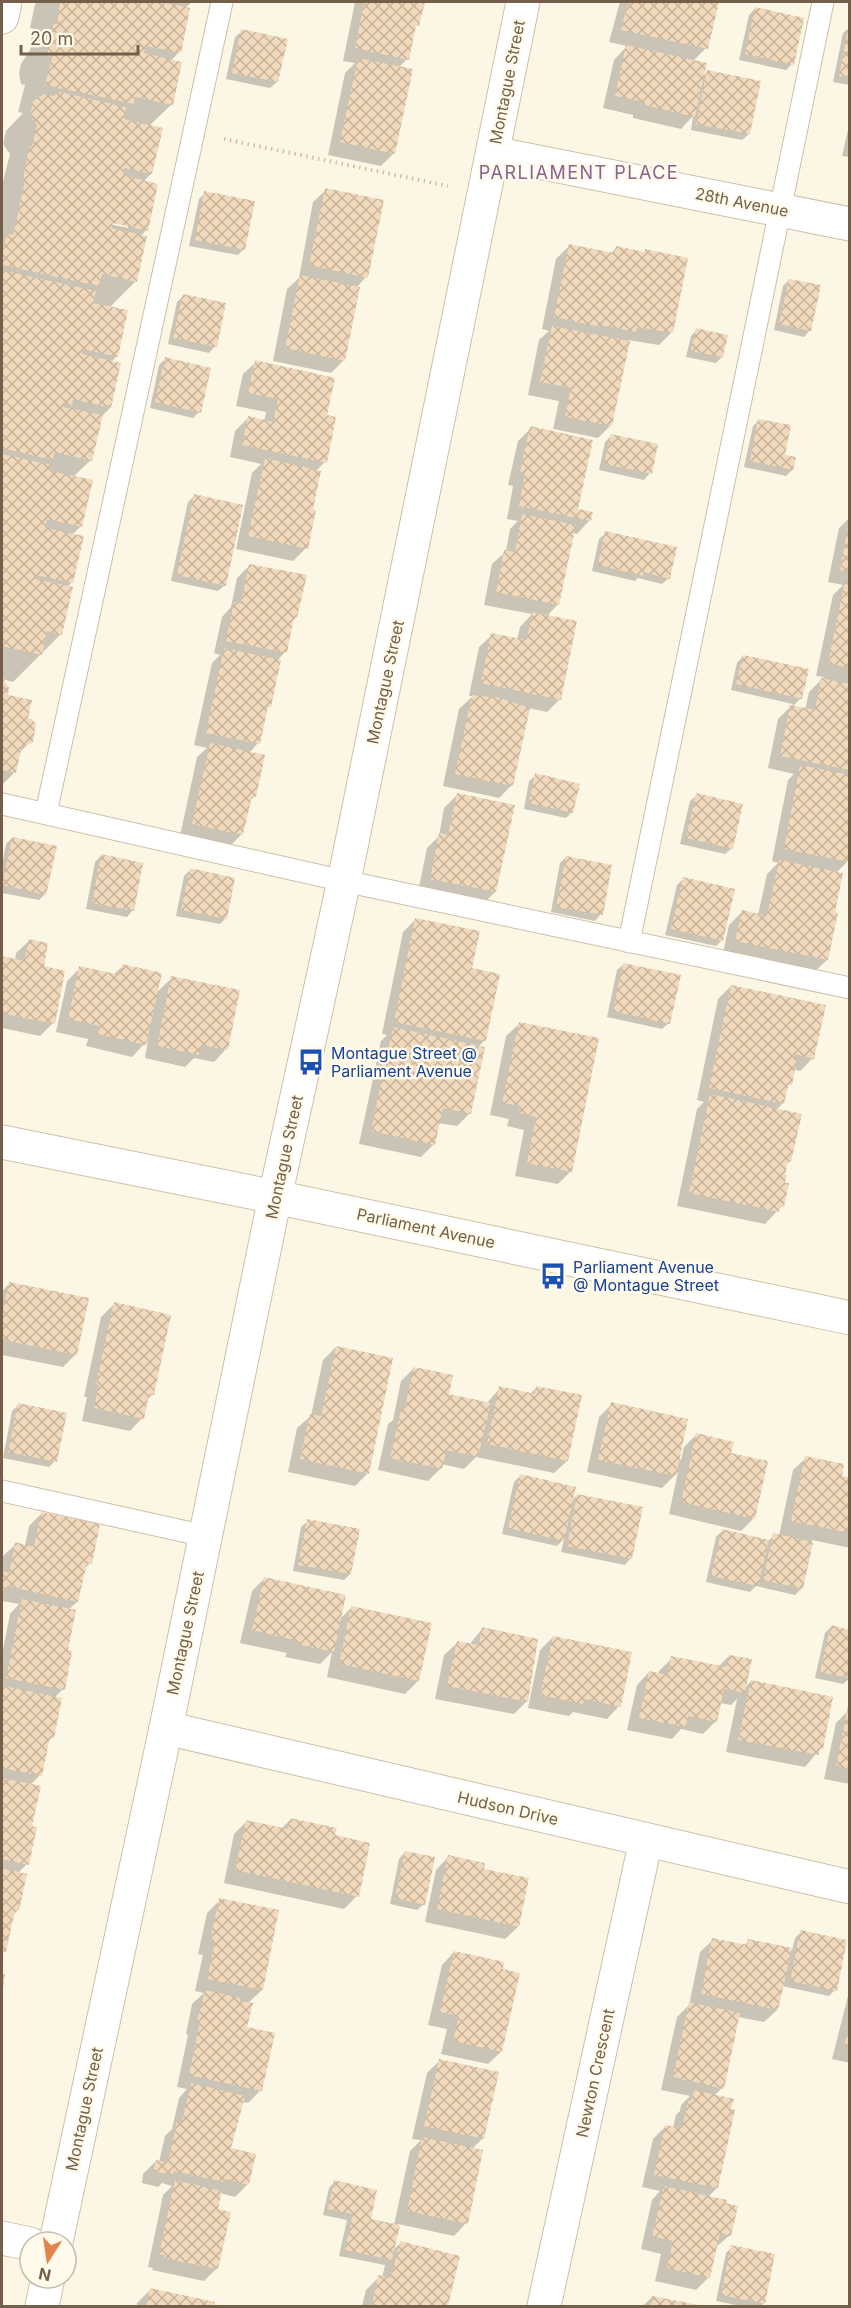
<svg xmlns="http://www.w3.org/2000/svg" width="851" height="2308" font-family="Inter,sans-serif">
<defs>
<pattern id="building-cross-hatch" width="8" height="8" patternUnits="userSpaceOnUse" patternTransform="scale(1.5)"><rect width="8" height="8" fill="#f1d9bc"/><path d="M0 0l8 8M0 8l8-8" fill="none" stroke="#c8b39b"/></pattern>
</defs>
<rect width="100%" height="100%" fill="#fcf6e4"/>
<!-- shadow -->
<path fill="#0003" fill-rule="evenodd" d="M37,2H192L185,8L179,52L171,61L172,104L149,126L151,174L143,182L146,230L141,236L145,237L135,282L109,308L116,357L111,362L110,408L101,417L91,460L73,477L81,526L72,535V582L67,587L61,634L13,682L2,679L8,689L6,696L26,719L31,741L18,754L15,772L2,785V185L10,154L3,144L6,131L23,113L18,112L25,85L21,84L19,74L21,64L30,50L33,28H30L35,4ZM106,220L128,225V228L105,223Z
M355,2H423L417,25L413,29L407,59L398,68L394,153L381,166L328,155L345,73L355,63L343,61Z
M620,2H717L706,48L693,61L702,77L708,72L749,134L742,140L691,130L693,116L681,129L633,118V115L603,108L614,60L627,46L609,42Z
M755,9L792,64L786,70L739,60L749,15Z
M850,27V85L833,82L843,33Z
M242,31L286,40L277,82L270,88L226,79L235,37Z
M850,121V157L842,156Z
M326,190L366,277L356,288L344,360L331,373L273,361L287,289L299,278L313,202Z
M205,193L244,249L238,255L189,246L199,199Z
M569,246L610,254L616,248L671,333L659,345L628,340L611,425L598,438L553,429L559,401L528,395L539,340L549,331L542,329L556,259Z
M789,280L810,330L804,337L774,330L783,286Z
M183,296L215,346L209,353L168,344L177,302Z
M697,329L722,357L716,363L686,357L691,336Z
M165,359L199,412L193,418L150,408L159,365Z
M256,362L326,416L325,462L316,471L306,548L293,561L236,549L252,473L261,464L230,457L235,431L248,418L264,422L266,412L236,406L243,374Z
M759,420L792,470L786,476L744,467L753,426Z
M531,428L576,510L591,513L589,521L577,534L573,533L558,604L546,617L560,699L547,712L528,708L512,785L499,798L443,786L459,709L473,696H469L479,647L492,635L517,640L520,627L532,614L484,605L492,564L506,551L510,529L518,521L507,519L513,486L508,485L518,441Z
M611,436L650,473L644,480L599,470L605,442Z
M194,496L225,585L218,591L171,581L188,502Z
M850,517V855L848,861L836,873L827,960L814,972L723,953L729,925L742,912L758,915L767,874L778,863L772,861L788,780L794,774L768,768L778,719L793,704L731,690L737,663L743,656L801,698L792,707L805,710L809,692L824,677L816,676L833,595L843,585L828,582L839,528Z
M606,533L669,578L662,584L638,578L635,581L592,571L599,539Z
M250,565L296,618L291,622L285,652L277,661L270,706L265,710L258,743L249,753L255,796L249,802L242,834L229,847L180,836L197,757L207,748L194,745L212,663L220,655L214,653L222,617L231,607L237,578Z
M536,775L572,812L566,818L524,809L529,781Z
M457,795L495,892L482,905L418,892L427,848L439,836L444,808Z
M697,795L732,848L725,854L680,844L690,801Z
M12,838L45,894L39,900L2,893V865L6,844Z
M101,856L133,910L127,917L86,909L95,862Z
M566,857L601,914L595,921L551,912L560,863Z
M190,870L226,918L220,924L176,916L184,876Z
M683,879L722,940L716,946L665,935L677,885Z
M416,919L470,969L485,1040L478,1047L483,1048L469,1114L457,1126L438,1123L434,1144L421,1157L359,1144L381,1041L387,1035L382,1034L403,932Z
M29,941L42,967L53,1023L40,1036L2,1028V958L15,961L16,953Z
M624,964L669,1023L662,1029L607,1017L617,970Z
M123,966L156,993L172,978L226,1049L214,1062L194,1058L185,1067L145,1058L148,1040L132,1057L86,1046L88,1039L56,1032L67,981L80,968L113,975Z
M731,986L813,1058L800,1071L793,1069L783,1103L776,1110L790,1161L785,1166L782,1206L765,1224L677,1206L697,1109L704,1102L697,1100L718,999Z
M519,1024L570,1172L558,1184L515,1176L524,1130L507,1126L509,1119L490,1115L506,1036Z
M9,1284L76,1354L63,1367L2,1355V1291Z
M114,1304L153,1394L146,1401L142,1418L130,1431L82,1421L87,1397H84L101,1317Z
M336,1347L368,1473L355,1486L288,1472L297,1428L311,1416L323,1360Z
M414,1368L447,1395L486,1404L500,1388L530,1394L537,1387L567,1461L554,1473L476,1457L464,1469L441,1464V1468L428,1481L378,1470L388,1424L393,1420L401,1381Z
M612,1404L678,1459L681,1460L684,1447L697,1434L729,1455L754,1518L741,1531L669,1514L678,1472L662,1488L587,1472L599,1417Z
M18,1405L55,1461L49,1467L3,1458L12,1411Z
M806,1458L840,1477L850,1479V1548L812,1540L801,1589L795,1595L756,1586L750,1592L706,1582L716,1537L722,1531L768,1541L774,1535L779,1536L793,1470Z
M520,1476L572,1501L577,1495L631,1558L625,1565L561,1552L564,1539L557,1546L502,1534L514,1482Z
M42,1513L90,1563L84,1570L77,1602L68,1610L63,1689L54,1698L53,1737L47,1742L40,1775L30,1785V1827L27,1864L18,1873L17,1911L13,1915L5,1951L2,1954V1655L10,1614L19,1604L2,1601V1563L3,1556L16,1544L25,1546L29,1526Z
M308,1521L350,1574L344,1580L293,1571L301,1527Z
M264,1579L339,1620L351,1608L430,1624L418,1681L405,1694L327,1677L332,1652L320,1664L285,1657L287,1653L240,1643L252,1591Z
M831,1627L850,1678L843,1684L815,1678L825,1633Z
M482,1629L527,1701L514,1714L435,1699L444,1655L457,1643L469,1645Z
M553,1637L619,1706L607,1719L573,1712L569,1716L528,1708L540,1650Z
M729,1656L745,1688L751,1681L821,1748L805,1767L726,1752L737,1699L731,1705L720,1703L716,1721L703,1734L681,1729L672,1739L627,1730L637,1685L649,1672L658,1674L659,1671L672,1658L718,1667Z
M848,1711H850V1784L824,1779L836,1723Z
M290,1820L333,1836L357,1896L344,1909L224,1883L234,1834L247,1821L281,1829Z
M405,1852L424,1904L417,1910L390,1904L399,1859Z
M448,1857L482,1870L518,1927L505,1939L425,1922L436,1870Z
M220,1900L262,1990L247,2004L246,2029L261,2090L248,2103L242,2102L230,2149L248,2184L235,2197L220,2193L216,2211L217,2268L204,2281L152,2270L153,2268L148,2267L163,2195L172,2186L162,2183L158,2187L142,2183L143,2174L156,2161L159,2162L165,2136L172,2129L179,2098L187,2089L177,2087L188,2035L186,2034L192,2004L204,1993L195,1991L203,1955L198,1954L207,1913Z
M801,1932L835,1990L829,1996L782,1986L777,2010L764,2022L738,2017L722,2088L714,2096L717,2188L708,2197L730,2235L716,2247L709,2277L696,2290L655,2281L661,2254L641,2249L652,2200L660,2191L642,2187L653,2139L666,2126L673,2128L676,2115L680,2111L681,2105L690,2096L661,2090L677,2017L689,2005L700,1952L713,1940L743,1946L749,1941L792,1950L795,1938Z
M454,1952L501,2052L488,2064L441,2054L447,2029L428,2025L442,1965Z
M850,1988V2063L832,2059Z
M439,2061L483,2138L472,2149L466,2223L454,2236L398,2224L393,2250L400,2243L458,2257L447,2306H362L366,2290L379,2277L382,2278L385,2265L339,2256L347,2220L323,2215L329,2188L335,2181L369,2220L394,2225L410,2151L421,2140L412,2139L427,2073Z
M732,2247L773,2255L763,2304L760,2306H741L716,2301L726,2253Z
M150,2290L214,2303L213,2306H137V2303Z
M652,2297L695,2306H643Z"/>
<!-- building -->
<path fill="url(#building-cross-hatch)" d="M60,2H161L190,8L181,53L146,46L144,53L182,62L173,105L135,97L134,104L45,85L52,58L49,57L46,45L48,34L54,24H57Z
M364,2H425L419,26L416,25L409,60L355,48Z
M628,2H719L708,49L621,30Z
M755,7L804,18L794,65L745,54Z
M241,29L288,39L278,82L232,73Z
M848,29H850V78L839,76Z
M626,45L707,63L695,117L645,105V102L615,96Z
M358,58L413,69L395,154L340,142Z
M707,70L761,81L750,134L696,124Z
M60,92L126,107L124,119L163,128L152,174L124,168L123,175L158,184L148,231L113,223L111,228L147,236L137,282L102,274L99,286L2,265V253L7,234L13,235L25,181L23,180L28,153L30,146L32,147L37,125L30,115L33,101L44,94L54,96Z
M325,188L384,200L368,278L309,265Z
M204,191L255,201L245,250L195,240Z
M569,244L614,253L616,246L644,252L645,249L688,258L673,333L637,327L636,332L600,325V327L554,317Z
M5,271L96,291L93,303L128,310L118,357L83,349L82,354L121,363L111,408L73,399L72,405L64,403L63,407L103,415L92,461L55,452L52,460L2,448V274Z
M300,275L360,287L345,361L285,348Z
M789,279L821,285L811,331L779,324Z
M183,294L226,303L217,347L173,338Z
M552,326L630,341L612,426L565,417L571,388L540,382Z
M696,328L728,335L723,357L691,351Z
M165,357L211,368L201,413L155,402Z
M255,360L335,378L327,415L336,417L327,463L242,445L248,416L273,422L278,399L248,393Z
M758,419L791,425L785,455L796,457L793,470L750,461Z
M530,426L593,440L578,509L593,512L591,521L519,506L525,473L520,472Z
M611,434L658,444L652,474L604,464Z
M2,454L51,465L50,471L93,480L82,527L47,519L45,528L84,536L73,583L36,575L35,579L73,587L62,635L47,631L42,655L2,646Z
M265,458L321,471L313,509L316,510L308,549L248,536Z
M194,494L243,505L226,586L177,575Z
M522,514L576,525L559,605L496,592L504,550L515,552Z
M848,527H850V572L840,570Z
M605,531L677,547L670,579L643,572V576L598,565Z
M249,564L307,575L297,618L294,617L287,653L226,641L234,602L241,604Z
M845,581L850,582V668L828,663Z
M532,612L577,621L561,700L481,683L491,633L527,640Z
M224,648L281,660L271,707L268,706L260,744L206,733Z
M743,655L809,669L802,699L736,684Z
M2,677L9,688L8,695L32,700L28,718L32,719L36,724L33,742L26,746L22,745L16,773L2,770Z
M821,678L850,684V770L780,756L790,705L815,710Z
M472,695L500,698L530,708L513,786L455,774Z
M210,743L265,755L256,797L252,796L243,835L192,824Z
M800,765L850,775V862L784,849Z
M535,773L580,784L573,813L529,803Z
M457,793L515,805L496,892L430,879L439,833L448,835Z
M696,793L743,804L733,849L686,838Z
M12,837L57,846L46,895L2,885Z
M101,854L143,863L134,911L92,903Z
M566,856L612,865L603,915L556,907Z
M779,860L843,873L835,912L838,913L828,960L735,941L742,910L767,916Z
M190,868L235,878L227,919L181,910Z
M683,877L735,889L723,941L671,929Z
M415,918L480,931L472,968L500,974L486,1041L394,1022Z
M29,939L48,943L44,966L65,971L55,1024L5,1014V1011L2,1010V956L24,961Z
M623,963L681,975L670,1024L613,1011Z
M122,964L162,973L146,1045L98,1034L100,1026L68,1019L79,966L120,975Z
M171,976L240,990L228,1050L201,1045L199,1055L157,1046Z
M731,985L826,1005L814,1059L795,1054L794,1058L797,1059L792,1085H788L784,1104L709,1088Z
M519,1022L599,1038L572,1172L527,1163L536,1117L519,1113L521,1106L502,1103Z
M393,1027L485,1047L471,1114L443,1108L435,1145L371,1131Z
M710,1094L802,1114L791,1162L788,1161L785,1175H787L785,1183H789L784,1207L780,1206L779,1212L689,1193Z
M9,1282L89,1298L77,1355L2,1340V1316Z
M114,1302L171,1315L154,1395L149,1394L144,1419L94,1408L99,1385L96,1384Z
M336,1346L393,1358L369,1474L300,1459L310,1414L321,1416Z
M414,1367L453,1375L449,1394L491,1403L478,1457L446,1450L442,1469L390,1458L401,1410H404Z
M499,1386L535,1394L536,1386L582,1395L568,1461L487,1444Z
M611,1402L688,1419L676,1476L598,1460Z
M18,1403L67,1413L57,1462L8,1452Z
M696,1433L734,1442L731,1453L768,1461L755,1519L681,1502Z
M805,1456L844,1464L842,1476L850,1477V1533L791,1521Z
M520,1474L576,1487L564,1541L508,1528Z
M577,1494L643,1507L632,1559L567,1546Z
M41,1512L100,1524L92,1564L87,1563L78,1602L7,1586L5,1592L2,1591V1571L9,1573L15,1542L34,1547Z
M307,1519L360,1529L351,1574L298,1565Z
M722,1529L769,1540L758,1586L711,1576Z
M773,1533L813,1542L803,1589L763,1580Z
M264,1577L346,1595L334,1652L297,1644L298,1641L252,1630Z
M22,1599L76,1610L68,1650L72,1651L65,1690L6,1678Z
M351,1606L432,1623L419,1681L339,1664Z
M831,1625L850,1630V1678L820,1672Z
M482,1627L538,1639L528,1702L447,1686L457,1641L479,1645Z
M553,1636L632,1652L621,1707L584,1699L583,1704L540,1695Z
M729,1655L752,1659L745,1693L724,1689L717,1722L688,1716L686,1727L639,1718L649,1671L668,1675L671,1656L726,1667Z
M751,1680L833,1697L823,1749L820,1748L819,1755L738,1740Z
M4,1686L62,1698L54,1738L50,1737L42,1776L2,1768V1696Z
M848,1706H850V1769L836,1766Z
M2,1778L41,1786L32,1826L37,1827L29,1865L2,1859Z
M290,1818L337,1828L335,1835L370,1843L359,1897L235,1870L246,1820L288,1829Z
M405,1851L435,1857L425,1905L395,1898Z
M448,1855L485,1863L484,1869L529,1878L519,1927L437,1909Z
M2,1868L27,1874L19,1911L15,1910L6,1952L2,1951Z
M219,1898L279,1910L263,1990L207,1979L215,1942L210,1941Z
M800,1930L847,1940L837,1991L790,1981Z
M712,1938L747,1945L748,1939L792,1948L778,2010L701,1994Z
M454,1951L504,1962L503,1969L520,1973L502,2052L453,2041L459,2016L440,2012Z
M2,1973L5,1974L3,1989L2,1988Z
M205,1990L240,1998V2001L253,2003L247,2027L275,2033L262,2091L189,2075L200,2022L197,2021Z
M689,2002L740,2013L724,2089L673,2077Z
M849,2027H850V2048L844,2047Z
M439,2059L499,2072L484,2139L424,2126Z
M191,2083L245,2096L231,2148L256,2154L249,2185L225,2179L224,2182L174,2171L172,2175L153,2171L156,2160L168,2163L177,2121L182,2122Z
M694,2090L734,2099L731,2109L735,2110L718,2188L654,2175L665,2125L682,2128L688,2101H691Z
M422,2137L483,2150L468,2224L407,2211Z
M175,2180L222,2191L218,2209L231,2212L218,2269L164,2258L165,2255L159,2254Z
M334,2180L377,2190L371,2219L400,2225L392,2260L345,2250L353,2214L328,2209Z
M664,2186L727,2200L726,2203L738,2206L731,2236L720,2233L710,2278L667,2268L673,2241L652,2236Z
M400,2241L460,2256L448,2306H385L372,2304L378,2275L391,2278Z
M731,2245L775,2254L765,2304L721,2295Z
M150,2288L215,2302L214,2306H146Z
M652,2296L698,2305V2306H650Z"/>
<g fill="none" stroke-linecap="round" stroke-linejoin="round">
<!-- lane casing -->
<g stroke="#cdbfab" stroke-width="23">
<path id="lane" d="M2,804L344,881L850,988
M46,813L222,2
M629,942L823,2
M2,1491L205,1536"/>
</g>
<!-- street casing -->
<g stroke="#cdbfab" stroke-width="35">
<path id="street" d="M2,17L5,2
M493,153L850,224
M166,1728L850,1887
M2,2238L30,2244
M544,2306L646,1840"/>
</g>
<!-- secondary casing -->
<g stroke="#d0c0a8" stroke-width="35">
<path id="secondary" d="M2,1142L275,1197L850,1318
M56,2242L166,1728L275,1197L344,881L523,2
M42,2306L48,2278"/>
</g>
<!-- path -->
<path stroke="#d5bc9f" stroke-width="4" stroke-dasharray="1.5 4.5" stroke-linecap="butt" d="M224,139L448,186"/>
<!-- lane -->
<use href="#lane" stroke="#fff" stroke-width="21"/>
<!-- street -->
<use href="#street" stroke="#fff" stroke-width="33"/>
<!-- secondary -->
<use href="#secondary" stroke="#fff" stroke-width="33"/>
</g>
<!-- icons -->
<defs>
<g id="bus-bare" transform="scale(2.07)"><path d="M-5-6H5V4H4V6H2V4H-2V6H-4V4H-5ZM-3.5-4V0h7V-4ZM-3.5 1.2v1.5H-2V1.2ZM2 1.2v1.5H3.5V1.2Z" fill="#1a4fb4" stroke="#fffaea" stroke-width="2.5" paint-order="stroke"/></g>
</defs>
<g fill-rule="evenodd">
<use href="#bus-bare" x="311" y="1062"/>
<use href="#bus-bare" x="553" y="1276"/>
</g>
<g text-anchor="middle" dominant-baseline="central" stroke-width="5" stroke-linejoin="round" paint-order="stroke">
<!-- street labels -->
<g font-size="16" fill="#745f4a" stroke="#fffaea">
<text transform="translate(507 82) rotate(-79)">Montague Street</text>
<text transform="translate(742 202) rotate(11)">28th Avenue</text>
<text transform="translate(385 682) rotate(-78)">Montague Street</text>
<text transform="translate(284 1157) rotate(-78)">Montague Street</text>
<text transform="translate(426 1228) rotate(12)">Parliament Avenue</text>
<text transform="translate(185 1633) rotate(-78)">Montague Street</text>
<text transform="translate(508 1808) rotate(13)">Hudson Drive</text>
<text transform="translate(595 2073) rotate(-78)">Newton Crescent</text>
<text transform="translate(84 2109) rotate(-78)">Montague Street</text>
</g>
<!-- transit labels -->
<g font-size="16" fill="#164399" stroke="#fffaea" text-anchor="start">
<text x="331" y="1053">Montague Street @<tspan x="331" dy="18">Parliament Avenue</tspan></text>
<text x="573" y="1267">Parliament Avenue<tspan x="573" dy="18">@ Montague Street</tspan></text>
</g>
<!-- neighbourhood labels -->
<g font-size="18" letter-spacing="1.5" fill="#886290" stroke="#fffaea">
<text x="579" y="172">PARLIAMENT PLACE</text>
</g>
</g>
<!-- border -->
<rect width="851" height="2308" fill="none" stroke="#745f4a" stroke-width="6"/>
<!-- north arrow -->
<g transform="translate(48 2260) rotate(192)"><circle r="28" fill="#fffaea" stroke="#c7bcaa" stroke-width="1.5"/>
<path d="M0-4.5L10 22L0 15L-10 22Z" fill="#e4834b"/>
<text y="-9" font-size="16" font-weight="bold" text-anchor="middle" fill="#745f4a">N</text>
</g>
<!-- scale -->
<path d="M21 45v9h117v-9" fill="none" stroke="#745f4a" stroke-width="3"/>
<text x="30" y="45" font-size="18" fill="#745f4a" stroke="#fffaea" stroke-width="4.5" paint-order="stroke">20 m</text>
</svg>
